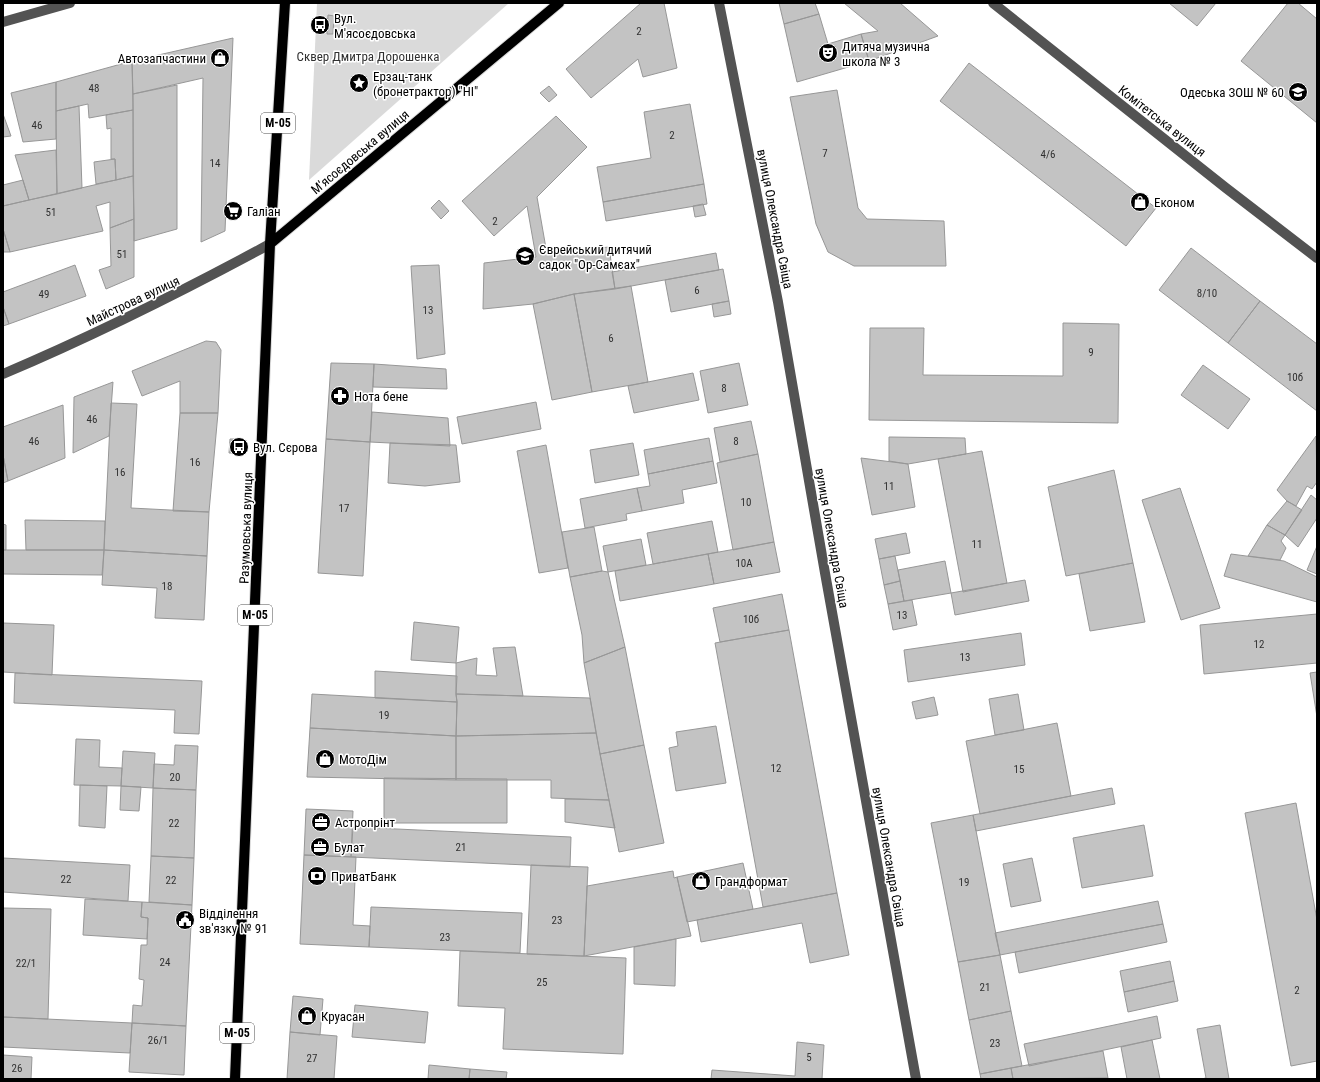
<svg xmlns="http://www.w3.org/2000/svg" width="1320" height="1082" font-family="'Roboto Condensed',sans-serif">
<rect width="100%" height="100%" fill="#fff"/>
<!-- green -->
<path fill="#dadada" d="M317,3H509L309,180Z"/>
<!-- building -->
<path fill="#c3c3c3" stroke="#979797" d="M641,3H664L677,68L643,77L638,59L591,98L566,69Z
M779,3H815L819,14L784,24Z
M844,3H900L938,36L869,61L861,34L878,31Z
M1169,3H1216L1197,26Z
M1288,3H1298L1317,19V123L1241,61Z
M819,14L828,44L861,34L869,61L797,82L784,24Z
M328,15L334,16L333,34H327Z
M233,38L225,231L201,242L203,78L133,94L132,61Z
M132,61L133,110L89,118L88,104L56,111V82Z
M969,63L1156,208L1126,246L940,101Z
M56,82V139L23,142L11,93Z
M177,85V229L134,241L133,94Z
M549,86L557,95L549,102L540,93Z
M837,90L858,208L867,219L944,221L946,266H854L828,252L816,224L790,97Z
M690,104L704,184L603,202L597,167L651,158L644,112Z
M79,106L82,188L57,194L56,111Z
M133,110V176L116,180L115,159H111V128L107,129L106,115Z
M3,114L11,136L3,137Z
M556,116L587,147L537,197L547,254L609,247L615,289L574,294L533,304L483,309L484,263L536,257L527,206L494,236L462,201Z
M56,150L57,194L29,200L15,155Z
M115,159L116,180L96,184L94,162Z
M133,176L134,219L110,228V202L96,206L103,231L10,252L3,229V206Z
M23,180L29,200L3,206V185Z
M704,184L707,204L606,221L603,202Z
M439,200L449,211L441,219L431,208Z
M703,204L706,215L695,217L693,206Z
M134,219V277L106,289L99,270L111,266L110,228Z
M3,229L10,252H3Z
M1191,248L1260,301L1228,343L1159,290Z
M716,253L719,270L615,289L612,272Z
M75,265L86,296L9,324L3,307V292Z
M439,265L445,354L417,359L411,266Z
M723,269L729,301L671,312L665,280Z
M631,286L648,382L592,392L574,294Z
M574,294L592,392L552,400L533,304Z
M729,301L731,314L714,317L712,304Z
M1260,301L1317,344V411L1228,343Z
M3,307L9,324L3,326Z
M1063,323L1119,324L1118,423L869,420L870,328H924L923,375L1063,376Z
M206,341L216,342L221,350L218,413H180V381L142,396L132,371Z
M331,363L374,364L370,442L326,439Z
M739,363L748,405L708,413L700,371Z
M374,364L446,369L447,389L373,387Z
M1203,365L1250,399L1228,429L1181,395Z
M693,373L699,400L634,413L628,386Z
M113,382L109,436L73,453L74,397Z
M536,402L541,429L462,444L457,417Z
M111,403L137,404L131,508L209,512L207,556L104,550Z
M63,405L65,458L8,481L3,455V427Z
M372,412L448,418L450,446L370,442Z
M180,413H218L209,512L173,511Z
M751,421L758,454L720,462L714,428Z
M1316,436L1317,482L1312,489L1307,486L1296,506L1287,501L1277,490Z
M889,437L965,438L966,454L908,464L889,461Z
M709,438L713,461L648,474L644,450Z
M230,439H235L234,453H229Z
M326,439L370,442L363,576L318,573Z
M390,443L456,445L460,482L425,486L388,483Z
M633,443L639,475L595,483L590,450Z
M546,445L568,568L539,573L517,451Z
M982,451L1007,583L963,592L938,459Z
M758,454L774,542L733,550L717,463Z
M3,455L8,481L3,483Z
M861,458L908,464L915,507L872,515Z
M713,461L717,483L682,490L684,503L642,511L637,488L650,486L648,474Z
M1114,470L1133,563L1066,576L1048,487Z
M637,488L642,511L626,514L627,520L585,528L580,499Z
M1180,488L1220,608L1181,620L1142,500Z
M1311,495L1317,500V518L1298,547L1285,535Z
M1287,501L1302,510L1285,535L1267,525Z
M25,520L105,521L104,550H26Z
M712,521L718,552L653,564L647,533Z
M3,524L6,525V550H3Z
M1267,525L1285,535L1281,541L1286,548L1280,560L1248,556Z
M594,527L602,571L570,577L562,532Z
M906,533L910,553L879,559L875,539Z
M641,539L646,565L608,572L603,546Z
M774,542L780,572L714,584L708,554Z
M1317,546V574L1307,570Z
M3,550H104L102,575L3,574Z
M104,550L207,556L204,620L155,618L157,588L102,585Z
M708,554L714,584L620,601L615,571Z
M1231,554L1284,561L1317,577V602L1224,576Z
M895,556L900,581L884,585L879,559Z
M945,561L951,593L904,601L898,570Z
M1133,563L1145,622L1090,631L1079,574Z
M602,571L608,572L625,647L584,663L582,635L570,577Z
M1025,580L1029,601L955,615L951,593Z
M900,581L904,601L888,604L884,585Z
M782,594L789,630L720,642L713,608Z
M912,600L917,625L893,630L888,604Z
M1317,614V663L1204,674L1200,625Z
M414,622L459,627L456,663L411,660Z
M3,623L54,625L52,675L3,672Z
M789,630L837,893L763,907L715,643Z
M1021,633L1025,665L908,682L904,650Z
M515,647L523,696L456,694V663L477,658L476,675L497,676L493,648Z
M625,647L644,745L600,754L584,663Z
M375,671L457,676L456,694L457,702L375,698Z
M1317,672V717L1310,673Z
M15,673L202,681L199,734L174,733L175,710L14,703Z
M312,694L457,702L456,736L310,728Z
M456,694L590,698L596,733L456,736L457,702Z
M1018,694L1024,730L995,735L989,699Z
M934,697L938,715L916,719L912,702Z
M1057,723L1071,796L980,814L966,741Z
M716,726L726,783L676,791L669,748L678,746L676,732Z
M310,728L456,736V780L307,777Z
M596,733L609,800L551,798V780H456V736Z
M76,739L100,740L99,767L122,768L121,786L74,785Z
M175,745L198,746L196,790L153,788L154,764L174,765Z
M644,745L664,843L619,852L600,754Z
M123,751L155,753L153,788L121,786Z
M384,778L507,779V823H384Z
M80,785L107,786L105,828L79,826Z
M121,786L141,787L139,811L120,810Z
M153,788L196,790L194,858L151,856Z
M1112,788L1115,804L976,831L973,815Z
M565,799L609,800L615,828L565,822Z
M1296,803L1317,920V1061L1291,1066L1245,813Z
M306,809L353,811L351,857L304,855Z
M973,815L1000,955L958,962L931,823Z
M1144,825L1153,876L1082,888L1073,838Z
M353,827L571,837L570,867L351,857Z
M304,855L356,857L353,925L370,926L369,947L300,944Z
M151,856L194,858L192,905L149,902Z
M3,858L130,865L128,901L3,892Z
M1032,858L1041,901L1011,907L1003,864Z
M743,863L753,909L687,922L677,877Z
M531,865L588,867L584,956L527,954Z
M673,871L674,878L677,877L691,936L584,956L587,886Z
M837,893L849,955L810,963L802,923L701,942L697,920Z
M85,899L142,902L141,917L148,918L147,939L83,935Z
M1158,901L1163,924L1000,955L995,933Z
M142,902L192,905L186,1026L132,1023L133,1005L142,1006L144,980L139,979L141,945H147L148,918L141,917Z
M371,907L522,913L520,953L369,947Z
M3,908L51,909L48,1019L3,1017Z
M1163,924L1167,942L1019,973L1015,952Z
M676,939L675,986L634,984V947Z
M460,951L626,958L623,1054L503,1049L505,1008L458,1006Z
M1000,955L1011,1011L969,1020L958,962Z
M1170,961L1174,981L1124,992L1120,971Z
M1174,981L1178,1001L1128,1012L1124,992Z
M293,996L323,999L320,1035L290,1032Z
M355,1005L428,1012L425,1043L352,1037Z
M1011,1011L1022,1066L980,1074L969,1020Z
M1157,1016L1161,1038L1029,1066L1024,1044Z
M3,1017L132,1023L130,1053L3,1047Z
M132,1023L186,1026L184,1075L129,1072Z
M1220,1025L1229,1079H1201L1206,1078L1197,1029Z
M290,1032L337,1036L334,1079H287Z
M1152,1040L1160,1079H1127L1121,1047Z
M797,1042L824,1045L822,1079H711L712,1070L795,1076Z
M1103,1051L1108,1078L1013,1079L1011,1068Z
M3,1055L32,1057L31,1079H3Z
M429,1065L470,1069L469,1079H428Z
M1011,1068L1013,1079H981L980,1074Z
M470,1069L507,1072L506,1079H469Z"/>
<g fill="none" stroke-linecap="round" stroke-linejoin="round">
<!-- major casing -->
<g stroke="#dbdbdb" stroke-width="12">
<path id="major" d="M270,244L559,3
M235,1079L270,244L285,3"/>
</g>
<!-- minor -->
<path stroke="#535353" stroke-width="10" d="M719,3L778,302L825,573L916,1079
M993,3L1226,188L1317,258
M3,22L70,3
M3,374C95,335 183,291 270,244"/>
<!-- major -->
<use href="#major" stroke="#000" stroke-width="10"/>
</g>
<!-- icons -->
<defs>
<g id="bus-disc" transform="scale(1)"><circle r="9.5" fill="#000" stroke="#fff"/><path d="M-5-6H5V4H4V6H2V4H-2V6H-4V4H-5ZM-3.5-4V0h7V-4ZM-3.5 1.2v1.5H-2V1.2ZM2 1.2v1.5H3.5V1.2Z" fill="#fff"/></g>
<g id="theatre-disc" transform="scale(1)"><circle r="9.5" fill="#000" stroke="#fff"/><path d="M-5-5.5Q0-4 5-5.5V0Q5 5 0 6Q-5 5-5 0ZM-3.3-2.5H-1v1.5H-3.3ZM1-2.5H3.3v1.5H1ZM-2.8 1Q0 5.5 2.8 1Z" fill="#fff"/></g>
<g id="shop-disc" transform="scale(1)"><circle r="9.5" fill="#000" stroke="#fff"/><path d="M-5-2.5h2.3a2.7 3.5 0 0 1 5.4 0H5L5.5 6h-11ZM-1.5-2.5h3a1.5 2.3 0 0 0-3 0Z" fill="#fff"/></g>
<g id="sight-disc" transform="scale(1)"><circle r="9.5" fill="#000" stroke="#fff"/><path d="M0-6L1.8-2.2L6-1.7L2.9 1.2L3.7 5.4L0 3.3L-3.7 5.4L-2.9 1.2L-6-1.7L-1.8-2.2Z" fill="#fff"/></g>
<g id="school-disc" transform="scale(1)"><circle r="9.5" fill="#000" stroke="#fff"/><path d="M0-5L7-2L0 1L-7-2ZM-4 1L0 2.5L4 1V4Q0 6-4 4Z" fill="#fff"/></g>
<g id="supermarket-disc" transform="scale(1)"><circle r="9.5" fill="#000" stroke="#fff"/><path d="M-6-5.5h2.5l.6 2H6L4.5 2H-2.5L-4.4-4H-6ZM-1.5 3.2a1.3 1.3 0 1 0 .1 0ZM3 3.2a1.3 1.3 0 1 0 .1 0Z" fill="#fff"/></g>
<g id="pharmacy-disc" transform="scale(1)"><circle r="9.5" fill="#000" stroke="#fff"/><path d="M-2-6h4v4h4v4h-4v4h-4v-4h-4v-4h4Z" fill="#fff"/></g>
<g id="office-disc" transform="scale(1)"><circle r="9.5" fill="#000" stroke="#fff"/><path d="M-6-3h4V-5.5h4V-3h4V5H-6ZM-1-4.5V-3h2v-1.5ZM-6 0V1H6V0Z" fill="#fff"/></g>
<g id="bank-disc" transform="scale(1)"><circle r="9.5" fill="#000" stroke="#fff"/><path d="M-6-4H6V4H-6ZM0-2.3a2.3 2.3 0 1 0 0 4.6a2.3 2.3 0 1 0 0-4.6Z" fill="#fff"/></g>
<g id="civic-disc" transform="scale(1)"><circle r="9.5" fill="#000" stroke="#fff"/><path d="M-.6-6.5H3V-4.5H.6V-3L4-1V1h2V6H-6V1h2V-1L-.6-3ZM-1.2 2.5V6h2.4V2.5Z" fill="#fff"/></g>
</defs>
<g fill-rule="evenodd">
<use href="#bus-disc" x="320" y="25"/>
<use href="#theatre-disc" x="828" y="53"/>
<use href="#shop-disc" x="220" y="58"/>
<use href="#sight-disc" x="359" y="83"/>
<use href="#school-disc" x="1298" y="92"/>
<use href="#shop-disc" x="1140" y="202"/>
<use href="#supermarket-disc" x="233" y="211"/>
<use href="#school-disc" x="525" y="256"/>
<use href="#pharmacy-disc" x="340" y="396"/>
<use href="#bus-disc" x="239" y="447"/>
<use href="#shop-disc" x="325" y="759"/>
<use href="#office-disc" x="321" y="822"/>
<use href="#office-disc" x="320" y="847"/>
<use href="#bank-disc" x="317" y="876"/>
<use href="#shop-disc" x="701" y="881"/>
<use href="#civic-disc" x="185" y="920"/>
<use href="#shop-disc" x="307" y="1016"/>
</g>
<g text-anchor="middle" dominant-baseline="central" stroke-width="3" stroke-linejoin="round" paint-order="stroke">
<!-- number labels -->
<g font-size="11" fill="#313131">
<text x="639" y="31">2</text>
<text x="94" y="88">48</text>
<text x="37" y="125">46</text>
<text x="672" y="135">2</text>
<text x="825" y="153">7</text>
<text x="1048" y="154">4/6</text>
<text x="215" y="163">14</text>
<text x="51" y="212">51</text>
<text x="495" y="221">2</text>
<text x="122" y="254">51</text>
<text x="697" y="290">6</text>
<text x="1207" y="293">8/10</text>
<text x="44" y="294">49</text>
<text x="428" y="310">13</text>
<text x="611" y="338">6</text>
<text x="1091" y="352">9</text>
<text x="1295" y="377">10б</text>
<text x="724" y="388">8</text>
<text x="92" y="419">46</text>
<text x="34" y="441">46</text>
<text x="736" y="441">8</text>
<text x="195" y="462">16</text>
<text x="120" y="472">16</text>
<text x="889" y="486">11</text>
<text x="746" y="502">10</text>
<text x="344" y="508">17</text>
<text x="977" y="544">11</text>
<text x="744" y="563">10А</text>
<text x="167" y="586">18</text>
<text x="902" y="615">13</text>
<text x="751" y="619">10б</text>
<text x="1259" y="644">12</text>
<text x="965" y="657">13</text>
<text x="384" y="715">19</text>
<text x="776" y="768">12</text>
<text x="1019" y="769">15</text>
<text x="175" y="777">20</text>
<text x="174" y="823">22</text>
<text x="461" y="847">21</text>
<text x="66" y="879">22</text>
<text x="171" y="880">22</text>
<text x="964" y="882">19</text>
<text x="557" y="920">23</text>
<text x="445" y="937">23</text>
<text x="165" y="962">24</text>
<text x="26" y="963">22/1</text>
<text x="542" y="982">25</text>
<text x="985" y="987">21</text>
<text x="1297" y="990">2</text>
<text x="158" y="1040">26/1</text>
<text x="995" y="1043">23</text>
<text x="809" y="1057">5</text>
<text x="312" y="1058">27</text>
<text x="17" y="1068">26</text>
</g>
<!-- shield labels -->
<g fill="#fff" stroke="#4c4c4c" stroke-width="1">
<rect x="261" y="113" width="34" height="20" rx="3"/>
<rect x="238" y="605" width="34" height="20" rx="3"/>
<rect x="220" y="1023" width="34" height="20" rx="3"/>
</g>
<g font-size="12" font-weight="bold" fill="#000">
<text x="278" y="123">М-05</text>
<text x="255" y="615">М-05</text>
<text x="237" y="1033">М-05</text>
</g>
<!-- poi labels -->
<g font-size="13" fill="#000" stroke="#fff" text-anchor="start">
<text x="334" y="18">Вул.<tspan x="334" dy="15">М'ясоєдовська</tspan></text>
<text x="842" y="46">Дитяча музична<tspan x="842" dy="15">школа № 3</tspan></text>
<text x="206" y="58" text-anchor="end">Автозапчастини</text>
<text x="373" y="76">Ерзац-танк<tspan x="373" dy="15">(бронетрактор) "НІ"</tspan></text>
<text x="1284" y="92" text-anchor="end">Одеська ЗОШ № 60</text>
<text x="1154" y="202">Економ</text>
<text x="247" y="211">Галіан</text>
<text x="539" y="249">Єврейський дитячий<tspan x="539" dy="15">садок "Ор-Самєах"</tspan></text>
<text x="354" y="396">Нота бене</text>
<text x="253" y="447">Вул. Сєрова</text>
<text x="339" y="759">МотоДім</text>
<text x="335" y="822">Астропрінт</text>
<text x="334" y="847">Булат</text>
<text x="331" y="876">ПриватБанк</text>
<text x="715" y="881">Грандформат</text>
<text x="199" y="913">Відділення<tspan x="199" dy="15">зв'язку № 91</tspan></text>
<text x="321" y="1016">Круасан</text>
</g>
<!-- park labels -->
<g font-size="13" fill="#313131" stroke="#fff">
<text x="368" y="56">Сквер Дмитра Дорошенка</text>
</g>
<!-- street labels -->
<g font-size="13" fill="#000" stroke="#fff">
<text transform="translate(1162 121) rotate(38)">Комітетська вулиця</text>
<text transform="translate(360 152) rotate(-40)">Мʼясоєдовська вулиця</text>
<text transform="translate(775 219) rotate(79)">вулиця Олександра Свіща</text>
<text transform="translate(133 301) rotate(-25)">Майстрова вулиця</text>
<text transform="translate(246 528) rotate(-88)">Разумовська вулиця</text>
<text transform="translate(832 538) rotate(80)">вулиця Олександра Свіща</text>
<text transform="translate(889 857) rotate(80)">вулиця Олександра Свіща</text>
</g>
</g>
<!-- border -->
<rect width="1320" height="1082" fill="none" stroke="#000000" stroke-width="8"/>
</svg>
